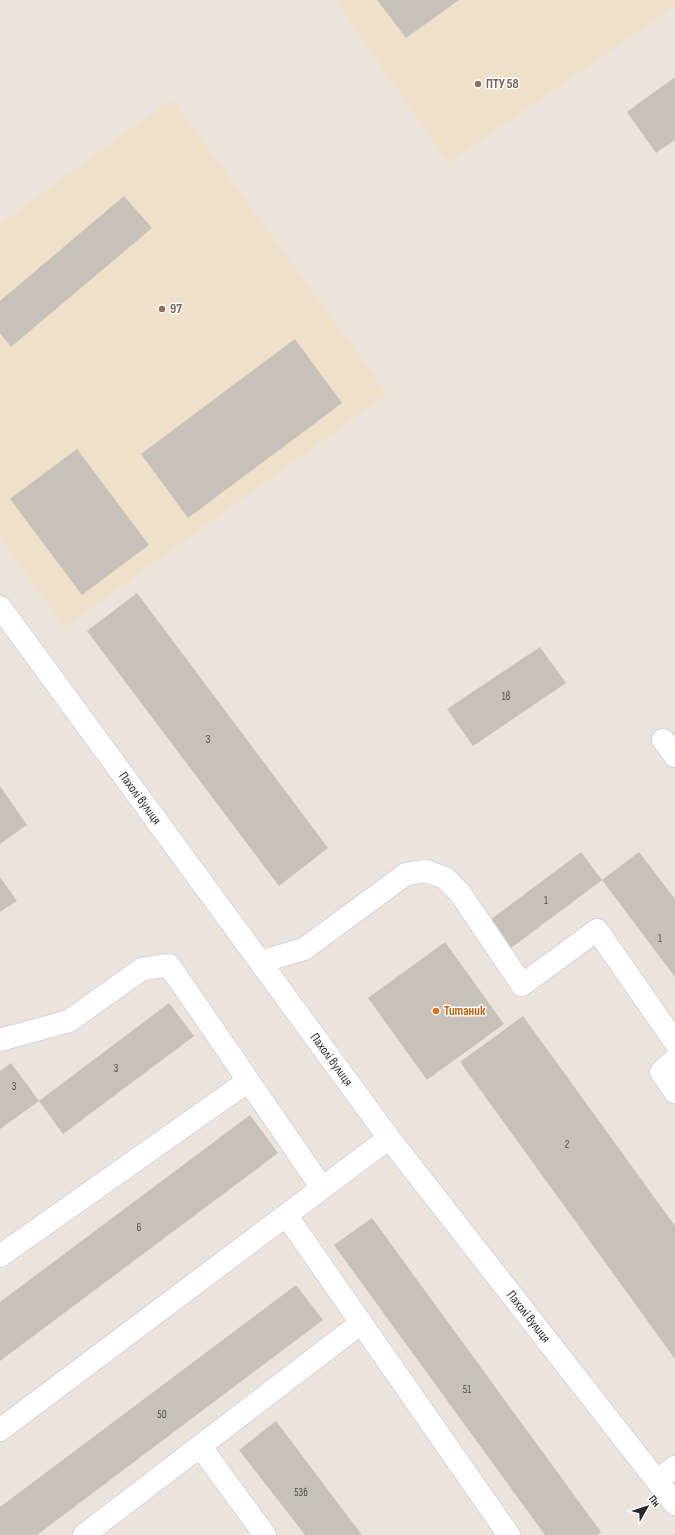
<svg xmlns="http://www.w3.org/2000/svg" width="675" height="1535" font-family="'Sofia Sans Condensed',sans-serif">
<rect width="100%" height="100%" fill="#ece4db"/>
<!-- education -->
<path fill="#efe1c9" d="M336,0H675V6L448,163Z
M172,99L387,394L65,627L0,537V224Z"/>
<!-- building -->
<path fill="#c7c2b9" d="M377,0H459L406,38Z
M675,77V140L656,153L627,112Z
M124,196L152,228L11,347L0,333V301Z
M295,339L342,403L188,518L141,454Z
M77,449L149,545L82,595L10,499Z
M137,593L328,848L279,886L87,631Z
M540,647L566,683L473,746L447,709Z
M0,786L27,825L0,844Z
M581,852L602,880L511,948L490,920Z
M639,852L675,899V977L602,880Z
M0,877L17,901L0,912Z
M445,942L504,1024L427,1080L368,998Z
M169,1003L194,1036L63,1134L39,1101Z
M523,1016L675,1226V1359L460,1062Z
M11,1063L39,1101L0,1129V1071Z
M250,1115L278,1153L0,1361V1302Z
M372,1218L601,1532L597,1535H545L334,1245Z
M296,1285L323,1320L37,1535H0V1507Z
M276,1421L362,1535H305L239,1450Z"/>
<g fill="none" stroke-linecap="round" stroke-linejoin="round">
<!-- minor casing -->
<g stroke="#d0d4e3" stroke-width="24">
<g id="minor">
<path id="s1" d="M0,607L389,1138L675,1504"/>
<path d="M663,740L675,756"/>
<path d="M260,962L304,949L406,874L426,871L445,878L460,893L522,985L597,930L675,1042"/>
<path d="M0,1040L69,1021L142,969L169,965L322,1188"/>
<path d="M675,1059L661,1072L675,1092"/>
<path d="M286,1215L509,1535"/>
<path d="M0,1256L248,1081"/>
<path d="M0,1430L389,1138"/>
<path d="M200,1446L265,1535"/>
<path d="M658,1480L675,1467"/>
<path d="M84,1535L361,1323"/>
</g>
</g>
<!-- minor -->
<use href="#minor" stroke="#fff" stroke-width="22"/>
</g>
<!-- markers -->
<g fill="#8d6e63" stroke="#fff" stroke-width="1.5">
<circle cx="478" cy="84" r="4"/>
<circle cx="162" cy="309" r="4"/>
</g>
<circle fill="#e8710a" stroke="#fff" stroke-width="1.5" cx="436" cy="1011" r="4"/>
<g text-anchor="middle" dominant-baseline="central" stroke-width="3" stroke-linejoin="round" paint-order="stroke">
<!-- number labels -->
<g font-size="11" fill="#504f4d">
<text x="506" y="696">1в</text>
<text x="208" y="739">3</text>
<text x="546" y="900">1</text>
<text x="660" y="938">1</text>
<text x="116" y="1068">3</text>
<text x="14" y="1086">3</text>
<text x="567" y="1144">2</text>
<text x="139" y="1227">6</text>
<text x="467" y="1389">51</text>
<text x="162" y="1414">50</text>
<text x="301" y="1492">53б</text>
</g>
<!-- education labels -->
<g font-size="13" font-weight="bold" fill="#785e54" stroke="#fff" text-anchor="start">
<text x="486" y="84">ПТУ 58</text>
<text x="170" y="309">97</text>
</g>
<!-- street labels -->
<g font-size="13" fill="#292929" stroke="#fff">
<text stroke="none"><textPath href="#s1" startOffset="237">Пахолі вулиця</textPath></text>
<text stroke="none"><textPath href="#s1" startOffset="561">Пахолі вулиця</textPath></text>
<text stroke="none"><textPath href="#s1" startOffset="885">Пахолі вулиця</textPath></text>
</g>
<!-- food labels -->
<g font-size="13" font-weight="bold" fill="#c56008" stroke="#fff" text-anchor="start">
<text x="444" y="1011">Титаник</text>
</g>
</g>
<!-- north arrow -->
<g transform="translate(647 1507) rotate(51)" stroke="#ffffff" stroke-width="3" paint-order="stroke">
<path d="M0-3L7 15L0 10L-7 15Z" fill="#292929"/>
<text y="-6" font-size="11" font-weight="bold" text-anchor="middle" fill="#292929">Пн</text>
</g>
</svg>
